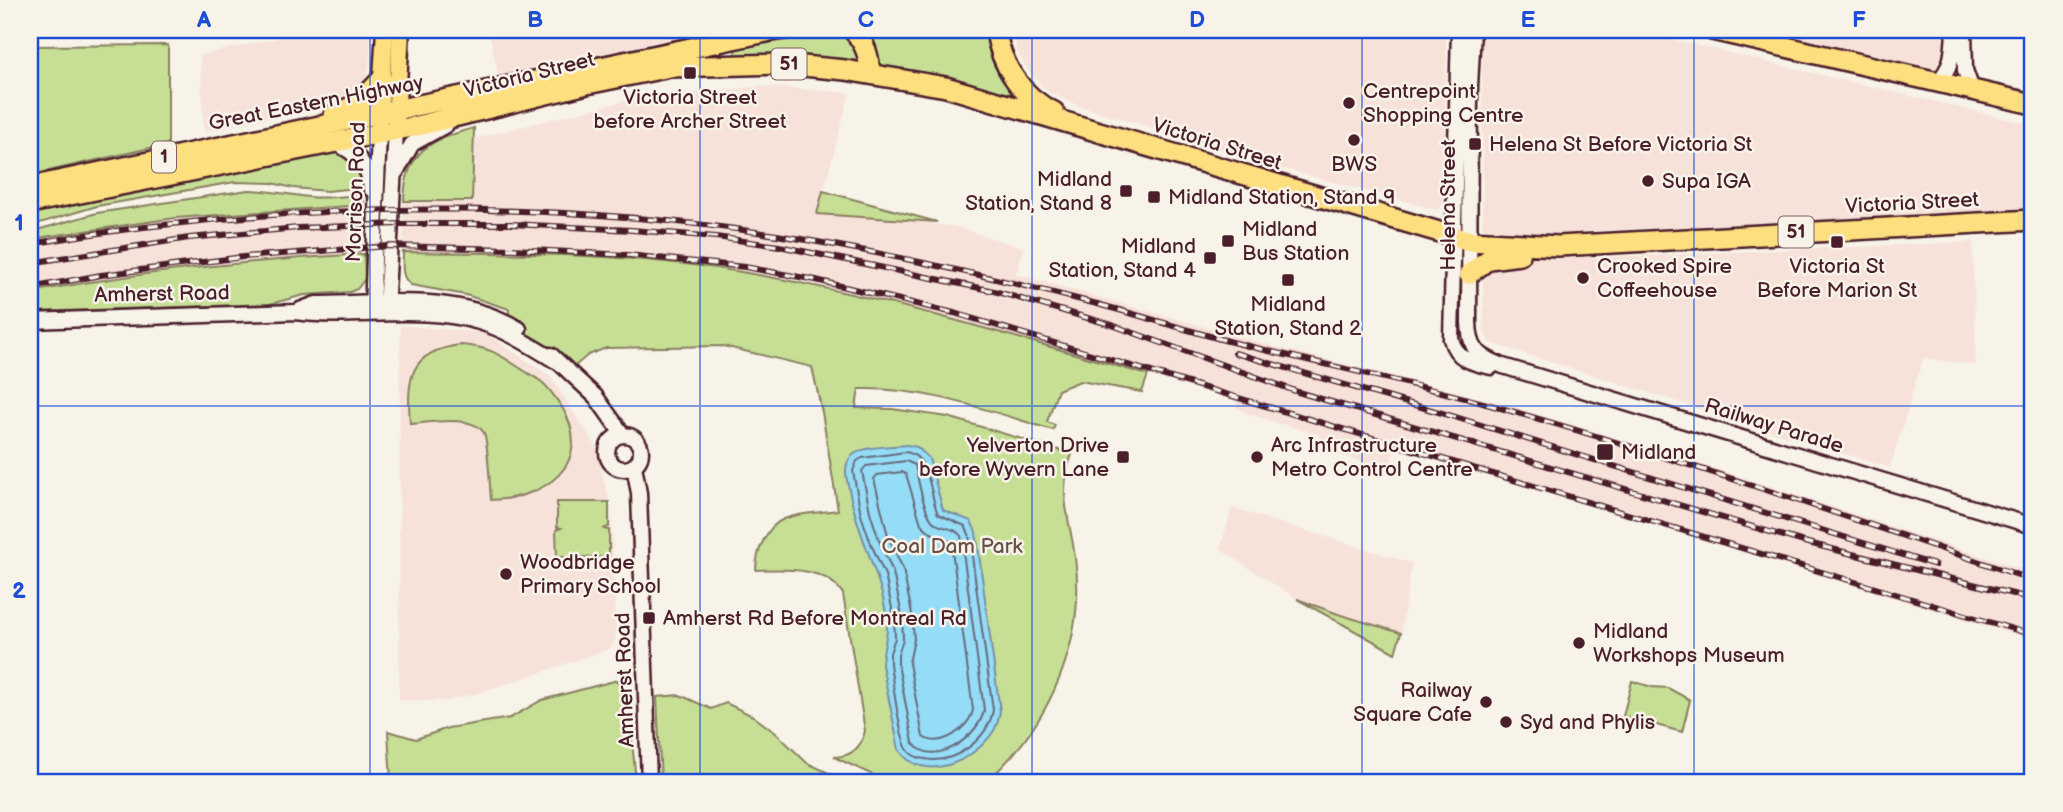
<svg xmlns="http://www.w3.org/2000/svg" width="2063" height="812" font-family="'Balsamiq Sans',sans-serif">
<rect width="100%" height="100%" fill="#f7f3e8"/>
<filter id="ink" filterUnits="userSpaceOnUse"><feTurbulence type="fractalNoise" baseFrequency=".0143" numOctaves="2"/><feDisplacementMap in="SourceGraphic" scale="14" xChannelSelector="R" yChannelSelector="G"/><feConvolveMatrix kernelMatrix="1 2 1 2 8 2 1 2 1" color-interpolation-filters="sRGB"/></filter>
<g filter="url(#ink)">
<!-- built -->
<path fill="#f7e2da" d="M314,30H372L369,66L366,78L358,87L336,102L204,132L200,55Z
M493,30H711L499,77L490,37Z
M1020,30H1446L1445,202L1437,210L1281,168L1077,105L1050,93L1030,74L1015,48Z
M1482,30H1632L2033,125V213L1585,231V258L1973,242L1976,365L1923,358L1890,468L1490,343L1484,332L1483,276Z
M1765,30H1944L1943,72L1929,68Z
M761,86L850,93L817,214L890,218L957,227L1024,248L1016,274L1280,348L1501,403L1735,475L2033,573V640L1396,447L1388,470L1318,448L1319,435L1248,414L1236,407V400L891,303L766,276L653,261L587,256L403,252L404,201H472L473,139L628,100Z
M363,205L364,254L243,262L110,278L30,292V272L47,268L30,270V239L175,218Z
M400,325L485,333L550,376L596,446L611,510L616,638L610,649L475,694L446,701L399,700Z
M1232,508L1412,563L1401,633L1341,615L1297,599L1220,549Z"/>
<!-- green -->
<path fill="#c6df95" stroke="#887f60" stroke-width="2" d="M858,30H993L1032,101L872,67Z
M838,31L849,33L863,66L736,55L734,45L782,41Z
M168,45V144L30,175V46Z
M474,128L472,201H404C405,151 430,140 474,128Z
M333,150L351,155L367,187L327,191L293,188L272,183L235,182L97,206L30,226V212Z
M248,190C269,190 288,195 309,197C328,199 346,196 365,194L363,205L175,218L30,239V232L97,213Z
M823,191L937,222L817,214Z
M403,252C507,253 613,253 716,268C863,290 1005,334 1148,375L1142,392L1080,381L1058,390L1047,422L1055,425L1053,430C989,411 926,387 859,389L856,408L892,409L948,417L1072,454C1057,496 1070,517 1075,558C1087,642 1048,727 986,782H888L834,757C851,757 861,748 865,731L843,594C826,566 784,569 756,570C756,553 766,526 784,519C800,512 821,513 838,510L822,412L812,367L723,346L606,348L588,355L569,371L539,344L508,323L509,309L466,295L411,285C400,277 403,264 403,252Z
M364,254L365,279L357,289L350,292L304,295L270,304L30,312V292C141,272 252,260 364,254Z
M461,345C489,347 497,353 520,368C527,373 536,377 543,383C551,390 557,400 563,409C595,465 543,499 491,500C490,489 488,441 484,433C473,414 428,423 410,424C407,379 408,351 461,345Z
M557,502H609V527L603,529L609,530V557H557L556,530L561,528L557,527Z
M1297,599L1341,615L1401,633L1395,653Z
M618,680L628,698L636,782H391L388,731L416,739L448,728L510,718L542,700Z
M1632,681L1652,687L1668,688L1690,700L1682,732L1623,716Z
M680,695L711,709L726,703L753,716L777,734L807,763L833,775L872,782H661L657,697Z"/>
<!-- water -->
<path fill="#95dcf7" stroke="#7790a5" stroke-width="2" d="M907,445L917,447L929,458L943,510L971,521L976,532L1000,711C999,718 997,726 993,732C974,761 923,785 899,750L882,665C882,650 888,638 887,623C883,577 859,540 850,494C848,482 842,469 850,458C860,445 891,447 907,445Z"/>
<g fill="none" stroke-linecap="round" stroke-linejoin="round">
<!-- shore -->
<path stroke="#686b7d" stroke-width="2" d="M906,452C931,456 929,494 938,514L965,526L969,534L993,710C988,739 955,765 925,759C918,758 911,756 907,749C899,736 893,682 890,664V653L895,638L894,618L885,575L871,544L861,515L853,471L857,461L862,458Z
M906,461L915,465C918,478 924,517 936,524C945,529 954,527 961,536L984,710C980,735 934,770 913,743L898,664V655L903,639L902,616L893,572L879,540L870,512L862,471L866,466Z
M902,472L906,474L921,524L931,533L951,542L973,710C969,729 940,749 923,737L909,663L914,640L912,614L903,569L888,536L874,479L877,475Z"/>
<!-- secondary casing -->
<g stroke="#4a1f2b" stroke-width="19">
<path id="secondary" d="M1459,30L1451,339C1456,359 1472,363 1491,367
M1473,30L1470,87L1469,322C1470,351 1477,355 1503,366L2033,526
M1964,30L1965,70L1972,90
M1937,82C1953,68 1953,50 1954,30
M334,142C356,153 369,164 371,189
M396,172L412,144L446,125
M300,310L316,304C384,303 457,292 519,329
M372,312L379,132
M386,312L396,130
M30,321L295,312C356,320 419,304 479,322C507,330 531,346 556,361
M551,355L596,397L623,435
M607 452a17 17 0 1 1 34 0a17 17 0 1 1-34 0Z
M634,466L639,493L649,782"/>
</g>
<!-- primary casing -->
<g stroke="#4a1f2b" stroke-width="21">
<path id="primary" d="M396,122L401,30
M379,123L385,30"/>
</g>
<!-- highway casing -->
<g stroke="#4a1f2b" stroke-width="24">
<path id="highway" d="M853,30C866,44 869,56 870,74
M996,30C1000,64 1022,98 1054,112
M1712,30L2033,104
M334,115L359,103L382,79
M30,187L776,30
M30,203L417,126L587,84L670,67L782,64L845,70L946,87L1470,241L1558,246L2033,220
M1469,274L1489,259L1520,255"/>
</g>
<!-- secondary -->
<use href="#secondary" stroke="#f7f3e8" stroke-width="14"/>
<!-- primary -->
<use href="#primary" stroke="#fedf80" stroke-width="16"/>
<!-- highway -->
<use href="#highway" stroke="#fedf80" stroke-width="19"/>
<!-- rail casing -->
<g stroke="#4a1f2b" stroke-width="6">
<path id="rail" d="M30,244C277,201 553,197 801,239C899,256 997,278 1093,303C1140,315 1185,330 1232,342C1316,363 1400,380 1483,403C1668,455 1851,518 2033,580
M30,263L189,238L298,228L400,224H511L632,230L716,237L779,246L994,291L1112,325L1298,392L1804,542L2033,599
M30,288L101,275L243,257L389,246L512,249L628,255L745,267L816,280L954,313L2033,635
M1235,353L1442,413L1935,565"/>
</g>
<!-- rail -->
<use href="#rail" stroke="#f7f3e8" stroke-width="3.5" stroke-dasharray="10" stroke-linecap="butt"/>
</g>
</g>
<!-- grid -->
<path fill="none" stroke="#1d4ed8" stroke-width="2" stroke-opacity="0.55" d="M370,30V782M700,30V782M1032,30V782M1362,30V782M1694,30V782M30,406H2033"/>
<!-- markers -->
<g fill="#4a1f2b" stroke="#f7f3e8" stroke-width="2.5">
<rect x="683" y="66" width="14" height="14" rx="3.5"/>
<circle cx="1349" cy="103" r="7"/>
<circle cx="1354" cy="140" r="7"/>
<rect x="1468" y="137" width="14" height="14" rx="3.5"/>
<circle cx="1648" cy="181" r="7"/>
<rect x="1119" y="184" width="14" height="14" rx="3.5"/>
<rect x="1147" y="190" width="14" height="14" rx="3.5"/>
<rect x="1221" y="234" width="14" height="14" rx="3.5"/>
<rect x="1830" y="235" width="14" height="14" rx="3.5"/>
<rect x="1203" y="251" width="14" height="14" rx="3.5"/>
<circle cx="1583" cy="278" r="7"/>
<rect x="1281" y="273" width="14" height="14" rx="3.5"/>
<rect x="1596" y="443" width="18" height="18" rx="3.5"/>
<rect x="1116" y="450" width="14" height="14" rx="3.5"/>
<circle cx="1257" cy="457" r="7"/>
<circle cx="506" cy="574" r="7"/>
<rect x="642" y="611" width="14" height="14" rx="3.5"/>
<circle cx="1579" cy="643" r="7"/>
<circle cx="1486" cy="702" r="7"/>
<circle cx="1506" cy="722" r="7"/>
</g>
<g text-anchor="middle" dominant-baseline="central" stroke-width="5" stroke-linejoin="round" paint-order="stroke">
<!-- shield labels -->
<g fill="#f7f3e8" stroke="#7e5f64" stroke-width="2">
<rect x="771.5" y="48.5" width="35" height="31" rx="5"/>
<rect x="152" y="141.5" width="24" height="31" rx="5"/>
<rect x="1778.5" y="216.5" width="35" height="31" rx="5"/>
</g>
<g font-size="19" font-weight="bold" fill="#4a1f2b">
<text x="789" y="64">51</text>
<text x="164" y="157">1</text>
<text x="1796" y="232">51</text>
</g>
<!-- street labels -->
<g font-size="21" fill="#4a1f2b" stroke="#f7f3e8">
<text transform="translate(529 75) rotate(-14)">Victoria Street</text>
<text transform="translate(316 103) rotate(-11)">Great Eastern Highway</text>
<text transform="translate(1217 144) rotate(17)">Victoria Street</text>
<text transform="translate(356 192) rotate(-88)">Morrison Road</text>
<text transform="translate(1912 203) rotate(-3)">Victoria Street</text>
<text transform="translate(1448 205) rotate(-90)">Helena Street</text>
<text transform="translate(162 294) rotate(-1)">Amherst Road</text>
<text transform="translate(1774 426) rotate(17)">Railway Parade</text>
<text transform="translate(625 680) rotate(-92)">Amherst Road</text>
</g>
<!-- poi labels -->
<g font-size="21" fill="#4a1f2b" stroke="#f7f3e8" text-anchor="start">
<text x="1363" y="91">Centrepoint<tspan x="1363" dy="24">Shopping Centre</tspan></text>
<text x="690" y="97" text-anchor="middle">Victoria Street<tspan x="690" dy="24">before Archer Street</tspan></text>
<text x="1489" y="144">Helena St Before Victoria St</text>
<text x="1354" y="164" text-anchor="middle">BWS</text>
<text x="1112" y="179" text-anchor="end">Midland<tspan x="1112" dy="24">Station, Stand 8</tspan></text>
<text x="1662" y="181">Supa IGA</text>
<text x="1168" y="197">Midland Station, Stand 9</text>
<text x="1242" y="229">Midland<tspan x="1242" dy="24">Bus Station</tspan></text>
<text x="1196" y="246" text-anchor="end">Midland<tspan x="1196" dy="24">Station, Stand 4</tspan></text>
<text x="1597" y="266">Crooked Spire<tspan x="1597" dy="24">Coffeehouse</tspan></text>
<text x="1837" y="266" text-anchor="middle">Victoria St<tspan x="1837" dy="24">Before Marion St</tspan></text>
<text x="1288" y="304" text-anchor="middle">Midland<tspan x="1288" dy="24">Station, Stand 2</tspan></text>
<text x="1109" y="445" text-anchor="end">Yelverton Drive<tspan x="1109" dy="24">before Wyvern Lane</tspan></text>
<text x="1271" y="445">Arc Infrastructure<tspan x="1271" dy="24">Metro Control Centre</tspan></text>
<text x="1621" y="452">Midland</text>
<text x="520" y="562">Woodbridge<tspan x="520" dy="24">Primary School</tspan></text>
<text x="663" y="618">Amherst Rd Before Montreal Rd</text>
<text x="1593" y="631">Midland<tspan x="1593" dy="24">Workshops Museum</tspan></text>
<text x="1472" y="690" text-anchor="end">Railway<tspan x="1472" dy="24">Square Cafe</tspan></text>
<text x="1520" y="722">Syd and Phylis</text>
</g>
<!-- park labels -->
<g font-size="21" fill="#694f46" stroke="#f7f3e8">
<text x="952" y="546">Coal Dam Park</text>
</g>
</g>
<!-- margin -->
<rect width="2063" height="812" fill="none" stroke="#f7f3e8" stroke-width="77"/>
<rect x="38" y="38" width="1986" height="736" fill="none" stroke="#1d4ed8" stroke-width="2.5"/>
<g font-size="23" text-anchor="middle" font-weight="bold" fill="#1d4ed8">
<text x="204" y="27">A</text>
<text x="535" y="27">B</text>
<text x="866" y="27">C</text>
<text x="1197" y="27">D</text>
<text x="1528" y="27">E</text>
<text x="1859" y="27">F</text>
<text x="19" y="230">1</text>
<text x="19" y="598">2</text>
</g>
</svg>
